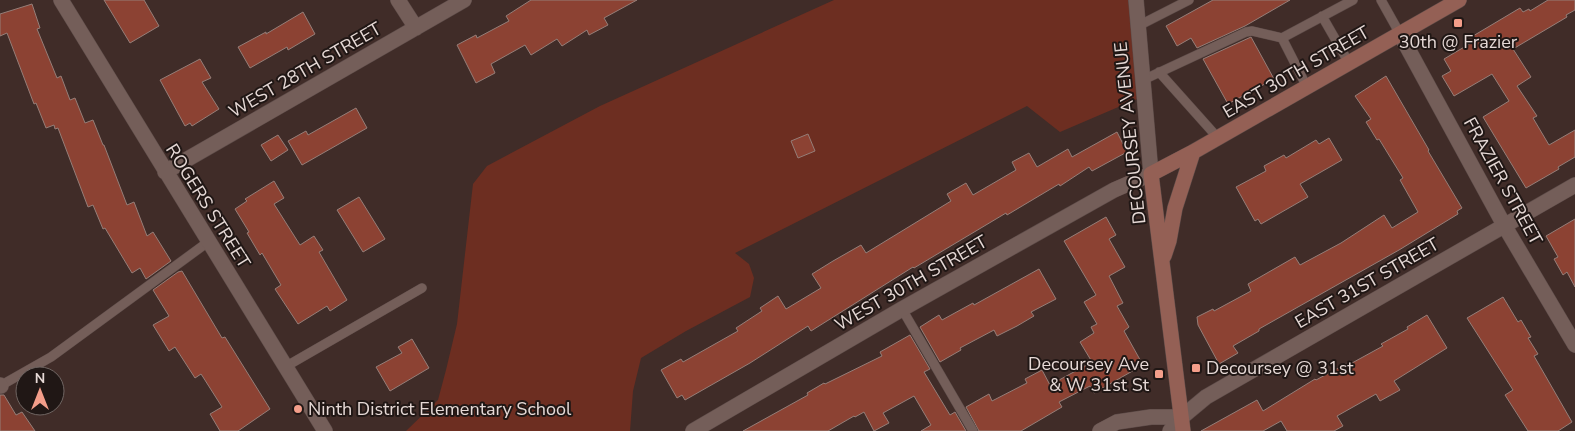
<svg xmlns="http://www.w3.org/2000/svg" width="1575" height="431" font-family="'Nunito Sans',sans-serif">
<rect width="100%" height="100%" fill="#402c28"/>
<!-- green -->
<path fill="#6d2e21" d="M834,0H1136L1144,96L1060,132L1027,106L735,253L749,264L754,278L750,297L686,331L641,358L633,391L630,431H406L438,400L446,370L457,324L473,184L487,166L600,106Z"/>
<!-- building -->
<path fill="#8c4233" stroke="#957e78" d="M104,0H144L159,26L130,43Z
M531,0H637L604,18L608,25L589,35L587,30L562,46L557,39L531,55L525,45L491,64L495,73L476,83L457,45L476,35L477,38L509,21L506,16Z
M1213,0H1290L1245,26L1197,48L1191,38L1177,46L1166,26Z
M1548,0H1575V10L1566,15L1567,17L1513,49L1531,77L1517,86L1537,116L1533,118L1549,145L1575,130V157L1558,167L1559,169L1526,188L1483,117L1509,101L1492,74L1454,96L1442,76L1451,71L1444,59L1476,40L1473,36L1520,8L1523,12L1529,9L1530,11Z
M32,4L40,28L37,29L57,78L61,76L70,100L75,98L85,123L93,120L103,145H104L127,205L134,202L147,236L153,232L171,261L146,279L140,268L132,273L105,228L103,229L93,205L88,207L58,128L55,129L54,125L46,128L36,103L34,104L7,33L0,36V14Z
M303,12L315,34L288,50L287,47L250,68L238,47L266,32V34Z
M1251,37L1274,79L1228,104L1203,59Z
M200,59L211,78L202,82L219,109L192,126L190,123L185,126L160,80Z
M1386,76L1429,150L1428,151L1462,208L1457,211L1458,214L1399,250L1259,329V331L1233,346L1238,353L1219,364L1198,325L1197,317L1213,309L1214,311L1251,291L1248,284L1295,257L1300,265L1341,243L1384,215L1392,228L1418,212L1400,180L1403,178L1379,139L1377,140L1366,122L1371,119L1355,96Z
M356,108L367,128L302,165L288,141L306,131L308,135Z
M1117,132L1127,152L1092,171L1089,167L1060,186L1059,184L1007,215L1006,213L914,268L913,267L811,331L808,326L750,363L685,400L682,395L677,398L661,370L681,359L683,362L738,331L736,328L762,311L760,308L778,296L786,309L821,288L812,274L833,261L861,245L866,253L951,201L947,194L966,183L973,195L1016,170L1012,162L1029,153L1037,167L1068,149L1072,157Z
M808,134L815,151L798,158L791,141Z
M278,135L288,150L271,161L261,145Z
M1329,138L1342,160L1300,184L1308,197L1261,224L1258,219L1255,221L1236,187L1266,171L1264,166L1284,155L1286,158L1316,140L1319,144Z
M274,181L284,198L274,204L300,245L314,236L323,250L319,252L347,300L330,311L327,306L298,324L275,289L281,285L262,253L260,255L247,233L249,232L235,209L247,201L245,199Z
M359,197L385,239L363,252L337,210Z
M1106,217L1116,235L1109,239L1125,267L1109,276L1123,303L1117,306L1129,327L1124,331L1143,365L1094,393L1090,386L1059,402L1062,407L1021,431H979L966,407L989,394L992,401L1027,383L1025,379L1042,370L1050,385L1092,362L1080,342L1094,333L1091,327L1097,324L1084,302L1096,295L1064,241Z
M1575,219V287L1567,272L1563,275L1554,259L1558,257L1546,236Z
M1039,269L1056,299L1031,312L1034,316L1017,326L997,336L994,330L960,348L961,350L940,362L920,327L939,315L942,320L973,303L974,305Z
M182,271L222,338L225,337L270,409L238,431H220L210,414L222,407L203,377L201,374L195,378L175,347L169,351L153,325L169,316L153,290L178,272Z
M1503,297L1518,322L1521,320L1531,337L1528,338L1538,354L1534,356L1572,422L1558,431H1528L1505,395L1513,390L1467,318Z
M1427,315L1447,348L1394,381L1400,390L1380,401L1376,394L1337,416L1343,426L1334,431H1287L1281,421L1263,431H1201L1257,400L1263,411L1315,379L1316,380L1351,361L1352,363L1383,346L1381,344L1408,329L1407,327Z
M910,335L930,369L924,372L950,415L955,412L966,431H921L931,425L914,396L883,413L889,423L874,431L864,412L855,417L854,416L828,431H743L808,395L807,393L824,383L825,384L882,356L880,352Z
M412,339L429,368L390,391L376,367L402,353L398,347Z
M0,395H4L16,415L22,412L35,431H0Z"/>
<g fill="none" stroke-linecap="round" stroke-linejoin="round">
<!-- service casing -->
<g stroke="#5c4b48" stroke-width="10">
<path id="service" d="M1381,0L1400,34
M1322,16L1349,63
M1138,26L1189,0
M1282,38L1353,0
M1159,72L1218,138
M1143,80L1246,32L1252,31L1282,38L1307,87
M902,309L973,431
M285,367L422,288
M0,386L51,357L208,242"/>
</g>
<!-- minor casing -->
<g stroke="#5c4b48" stroke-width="16">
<path id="minor" d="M61,0L325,431
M398,0L416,28
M1400,34L1504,225L1575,345
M165,172L464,0
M0,385L1,386
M693,431L902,309L1114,190L1151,174L1136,0
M1100,431L1117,422L1151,417H1182
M1170,431L1182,417L1206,397L1575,185"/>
</g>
<!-- secondary casing -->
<g stroke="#5c4b48" stroke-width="16">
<path id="secondary" d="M1164,256L1169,241L1175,208L1193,152
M1183,431L1151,174L1193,152L1459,0"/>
</g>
<!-- service -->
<use href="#service" stroke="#745e59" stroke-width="9"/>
<!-- minor -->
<use href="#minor" stroke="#745e59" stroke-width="15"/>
<!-- secondary -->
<use href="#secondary" stroke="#946055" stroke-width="15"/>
</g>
<!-- markers -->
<g fill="#f49e8a" stroke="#201715" stroke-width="2">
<rect x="1453" y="18" width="10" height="10" rx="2.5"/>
<rect x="1191" y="363" width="10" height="10" rx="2.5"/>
<rect x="1154" y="369" width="10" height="10" rx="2.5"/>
<circle cx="298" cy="409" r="5"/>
</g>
<g text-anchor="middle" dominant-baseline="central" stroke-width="4" stroke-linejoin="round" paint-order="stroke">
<!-- poi labels -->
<g font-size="18" fill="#e6d9d6" stroke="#201715" text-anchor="start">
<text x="1458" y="42" text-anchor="middle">30th @ Frazier</text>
<text x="1149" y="364" text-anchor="end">Decoursey Ave<tspan x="1149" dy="21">&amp; W 31st St</tspan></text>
<text x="1206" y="368">Decoursey @ 31st</text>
<text x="308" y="409">Ninth District Elementary School</text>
</g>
<!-- street labels -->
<g font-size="18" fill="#e6d9d6" stroke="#201715">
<text transform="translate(305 70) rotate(-30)">WEST 28TH STREET</text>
<text transform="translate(1296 72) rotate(-30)">EAST 30TH STREET</text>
<text transform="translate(1130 133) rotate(-96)">DECOURSEY AVENUE</text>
<text transform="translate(1503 181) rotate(61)">FRAZIER STREET</text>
<text transform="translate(208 206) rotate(58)">ROGERS STREET</text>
<text transform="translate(911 283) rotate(-30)">WEST 30TH STREET</text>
<text transform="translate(1367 283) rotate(-30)">EAST 31ST STREET</text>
</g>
</g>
<!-- north arrow -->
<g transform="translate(40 391)"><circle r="24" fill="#201715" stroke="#6f6562"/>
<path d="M0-4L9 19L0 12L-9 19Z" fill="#f49e8a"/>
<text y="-8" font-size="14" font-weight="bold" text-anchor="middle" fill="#e6d9d6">N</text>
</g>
</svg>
